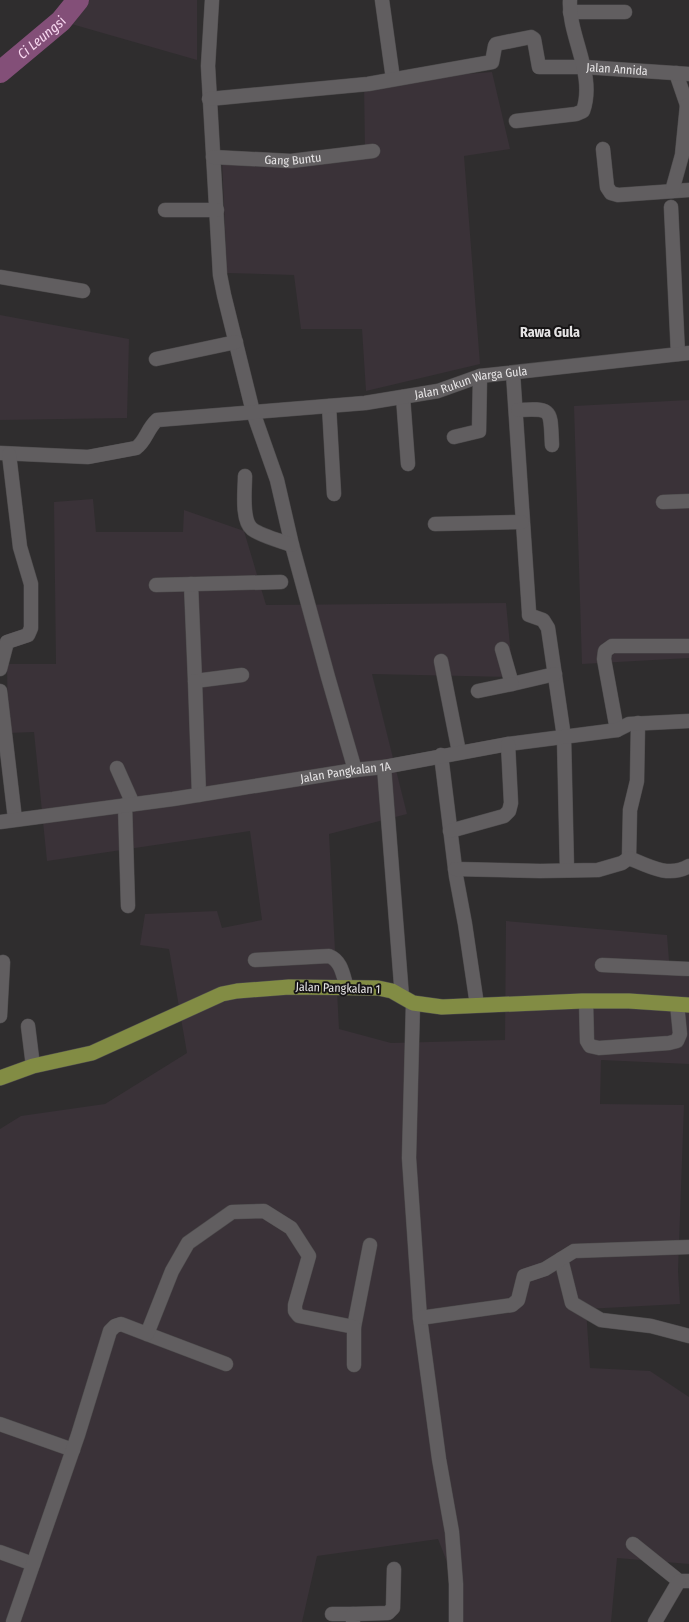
<svg xmlns="http://www.w3.org/2000/svg" width="689" height="1622" font-family="'Fira Sans Condensed',sans-serif">
<rect width="100%" height="100%" fill="#2f2d2e"/>
<!-- built -->
<path fill="#3a3238" d="M78,0H197V60L61,21Z
M492,72L510,149L464,156L480,364L366,391L362,329H301L294,275L227,273L222,161L365,153L364,82Z
M0,315L129,339L127,418L0,420Z
M689,400V658L582,664L574,406Z
M93,499L96,532H183L184,510L244,531L266,605L506,603L513,677L372,674L407,814L329,834L339,1029L391,1043L505,1040L506,921L667,935L670,973L689,977V1064L601,1060L600,1104L684,1105L678,1271L680,1304L586,1309L590,1368L650,1371L689,1397V1564L617,1558L611,1622H449L451,1572L438,1539L317,1556L302,1622H0V1129L21,1116L105,1104L187,1053L169,949L140,945L145,914L217,911L222,928L262,920L250,831L47,861L34,732L8,733L7,664H56L54,502Z"/>
<g fill="none" stroke-linecap="round" stroke-linejoin="round">
<!-- river -->
<path stroke="#834f78" stroke-width="22" id="s1" d="M0,72L61,21L78,0"/>
<!-- minor casing -->
<g stroke="#4d4b4c" stroke-width="15">
<g id="minor">
<path d="M212,0L208,66L220,275L224,295L253,412L277,480L292,545L328,677L355,770"/>
<path d="M382,0L393,79"/>
<path d="M570,12H625"/>
<path d="M676,73L687,105"/>
<path id="s2" d="M209,99L368,84L492,62L495,46L496,44L531,37L534,39L539,67H584L689,74"/>
<path d="M516,121L576,114L583,111C596,74 568,36 570,0"/>
<path d="M603,149L607,187L611,193L618,195L689,190"/>
<path id="s3" d="M213,157L291,161L373,151"/>
<path d="M672,191L682,155L687,105H689"/>
<path d="M671,207L678,354"/>
<path d="M165,210H217"/>
<path d="M0,277L83,291"/>
<path d="M156,359L236,342"/>
<path d="M513,373L529,612V615L543,620L548,628L564,737L567,870"/>
<path d="M403,397L408,464"/>
<path d="M329,406L334,494"/>
<path d="M518,410C554,408 550,410 552,445"/>
<path d="M454,437L479,431L480,376"/>
<path id="s4" d="M0,453L88,457L136,448C146,441 147,429 157,420L365,403L438,391L480,376L689,353"/>
<path d="M245,476C245,490 241,520 252,529C261,536 281,541 292,545"/>
<path d="M663,502L689,501"/>
<path d="M435,524L522,522"/>
<path d="M191,584L195,681L242,675"/>
<path d="M156,585L281,582"/>
<path d="M502,649L512,684L555,674"/>
<path d="M441,661L459,752"/>
<path d="M0,669L7,642L28,635L31,628V584L20,547L9,454"/>
<path d="M195,681L199,795"/>
<path d="M0,691L15,819"/>
<path d="M478,691L512,684"/>
<path d="M638,723L637,781L630,810L629,858C648,866 669,878 689,866"/>
<path d="M617,730L604,659L605,651L612,646H689"/>
<path d="M441,755L456,876L465,924L477,1005"/>
<path d="M384,767L402,997"/>
<path d="M117,768L133,804"/>
<path d="M125,805L128,906"/>
<path id="s5" d="M0,822L173,799L355,770L384,767L508,744L617,730L629,724L689,721"/>
<path d="M450,831L504,816L509,811L511,803L508,744"/>
<path d="M455,869L540,871L598,870L622,863L629,858"/>
<path d="M255,960L329,956C342,961 343,976 347,988"/>
<path d="M602,965L689,969"/>
<path d="M586,1001L587,1041L590,1046L599,1048L669,1043L677,1041L680,1034L677,1004"/>
<path d="M413,1003L409,1158L420,1318L439,1459L452,1532L456,1584V1622"/>
<path d="M0,1016L3,962"/>
<path d="M28,1026L33,1066"/>
<path d="M561,1259L572,1303L601,1320L651,1326L689,1336"/>
<path d="M420,1318L512,1305L518,1300L524,1276L545,1269L574,1251L689,1247"/>
<path d="M354,1327L370,1245"/>
<path d="M147,1334L226,1364"/>
<path d="M0,1424L73,1450"/>
<path d="M633,1544L679,1581H689"/>
<path d="M0,1552L33,1564"/>
<path d="M332,1614H353"/>
<path d="M13,1622L78,1435L110,1331L115,1326L121,1324L147,1334L172,1271L188,1243L232,1212L264,1211L291,1228L309,1256L295,1305V1311L299,1316L354,1327V1365"/>
<path d="M353,1622V1614L388,1613L393,1608L394,1569"/>
<path d="M655,1622L679,1581"/>
</g>
</g>
<!-- major casing -->
<g stroke="#4d4b4c" stroke-width="16">
<path id="major" d="M0,1078L33,1066L92,1053L222,994L237,991L289,987L378,988L392,991L413,1003L442,1007L582,1001H629L689,1005"/>
</g>
<!-- minor -->
<use href="#minor" stroke="#615e60" stroke-width="14"/>
<!-- major -->
<use href="#major" stroke="#828c44" stroke-width="15"/>
</g>
<g text-anchor="middle" dominant-baseline="central" stroke-width="4" stroke-linejoin="round" paint-order="stroke">
<!-- street labels -->
<g font-size="12" fill="#e5e3e4" stroke="#171516">
<text stroke="none"><textPath href="#s2" startOffset="450">Jalan Annida</textPath></text>
<text stroke="none"><textPath href="#s3" startOffset="80">Gang Buntu</textPath></text>
<text stroke="none"><textPath href="#s4" startOffset="489">Jalan Rukun Warga Gula</textPath></text>
<text stroke="none"><textPath href="#s5" startOffset="349">Jalan Pangkalan 1A</textPath></text>
<text transform="translate(338 988) rotate(2)">Jalan Pangkalan 1</text>
</g>
<!-- water labels -->
<g font-size="14" font-style="italic" fill="#f8d8f0" stroke="#171516">
<text stroke="none"><textPath href="#s1" startOffset="54">Ci Leungsi</textPath></text>
</g>
<!-- neighbourhood labels -->
<g font-size="14" font-weight="bold" fill="#e5e3e4" stroke="#171516">
<text x="550" y="332">Rawa Gula</text>
</g>
</g>
</svg>
